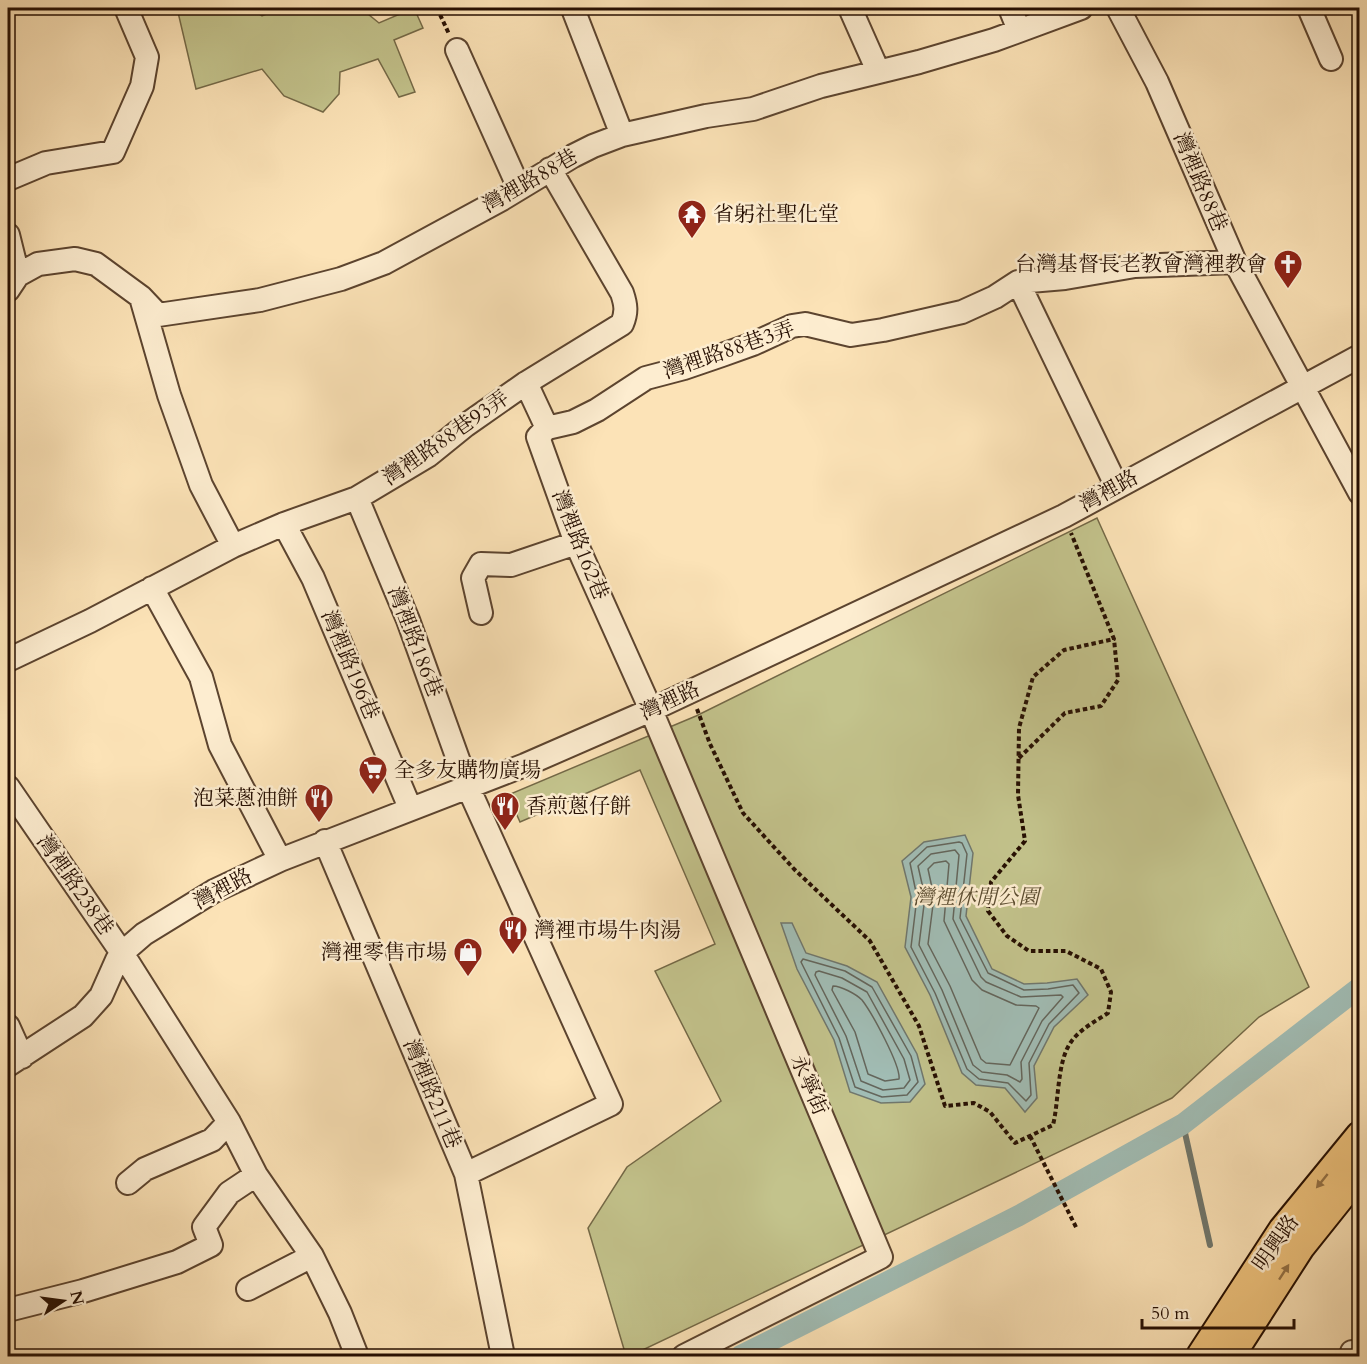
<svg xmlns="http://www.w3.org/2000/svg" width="1367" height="1364" font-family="Cardo,'Noto Serif TC',serif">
<rect width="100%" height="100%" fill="#fce3b7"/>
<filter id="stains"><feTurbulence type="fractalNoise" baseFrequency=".00333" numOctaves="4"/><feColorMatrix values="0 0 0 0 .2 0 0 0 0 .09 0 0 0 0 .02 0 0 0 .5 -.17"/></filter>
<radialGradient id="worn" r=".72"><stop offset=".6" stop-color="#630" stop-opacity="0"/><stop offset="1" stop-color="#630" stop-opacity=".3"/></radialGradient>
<!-- green -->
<path fill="#c3c38c" stroke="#746947" stroke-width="1.5" d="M177,8H250L262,16L281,8H365L368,14L379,23L414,8L423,28L394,40L415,92L399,97L378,59L340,72L339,94L323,112L284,96L262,69L196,89Z
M1097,518L1309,987L1259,1017L1172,1098L630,1356H626L588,1228L627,1167L721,1101L655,971L715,944L640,770L520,822L508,795L696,716Z"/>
<!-- water -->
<path fill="#a1bdb5" stroke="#70776d" stroke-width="1.5" d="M965,835L973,853L966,916L992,969L1024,984L1047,983L1077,979L1088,995L1054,1027L1034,1066L1037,1098L1025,1112L1005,1088L976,1085L962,1073L930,995L905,947L911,897L902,861L924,842Z
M781,923H792L806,953L847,966L877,982L917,1054L925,1084L910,1102L881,1103L850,1092L834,1040L797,969Z"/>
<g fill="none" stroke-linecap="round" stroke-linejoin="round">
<!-- shore -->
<path stroke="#64665c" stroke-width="1.5" d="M959,842L962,843L967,854L960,918L988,973L1024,990L1048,989L1073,985L1079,993L1049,1024L1029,1063L1031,1095L1026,1101L1008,1083L979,1079L967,1069L935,993L911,947L917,897L910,863L927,847Z
M955,850L959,855L953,919L981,977L986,982L1021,997L1061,995L1063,997L1042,1021L1021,1062L1022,1079L1020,1082L1007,1075L982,1072L973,1065L942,990L919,945L925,897L918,866L931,854Z
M946,861L949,864L944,921L972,980L982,990L1016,1005L1036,1006L1039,1008L1010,1065L986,1063L981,1059L950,986L928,944L934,897L928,869L934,863Z
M803,959L845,971L872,987L911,1056L918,1082L907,1095L882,1097L855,1087L839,1038L801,962Z
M819,971L842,978L867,992L904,1059L910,1080L904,1088L883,1090L861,1081L846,1036L815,975L816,972Z
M833,986C841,986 856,994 862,1000C872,1013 901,1066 899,1079L885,1081L868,1074L855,1032L832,990Z"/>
<!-- stream -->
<path stroke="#70776d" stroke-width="6" d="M1183,1124L1210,1245"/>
<!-- canal -->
<path stroke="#a1bdb5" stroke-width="21" d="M740,1356L1018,1216L1183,1124L1360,987"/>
<!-- minor casing -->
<g stroke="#5c442f" stroke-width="26">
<path id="minor" d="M577,8L573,9L622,135
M850,8L878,71
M1010,8L1019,30
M1118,8L1157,82L1235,262L1360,493
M1309,8L1331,59
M457,50L519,188
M8,179L46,163L113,152L142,86L147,57L126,8
M8,235L18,275
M1018,282L1117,487
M8,290L18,275L38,264L75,259L96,264L141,297L158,315L260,300L341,279L384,263L502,199L573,156L593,146L622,135L706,116L753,109L821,86L919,62L994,40L1081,8
M142,301L169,395L201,485L233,546
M526,383L547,428L538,437L576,543L651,710L881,1257L684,1356
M547,428L573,422L597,410L646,378L684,368L722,355L753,344L792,326L805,324L851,335L883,330L962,312L995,297L1018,282L1065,278L1135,266L1235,262
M357,498L408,620L468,787L611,1104L466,1174
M284,524L313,578L410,808
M152,588L201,677L220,745L280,860
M481,613L473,578L481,564L511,565L576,543
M8,660L90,621L233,546L284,524L357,498L429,455L466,425L526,383L622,324C627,312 626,305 622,293L550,169
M8,787L122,953L229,1122L256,1175L312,1256L340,1313L357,1356
M325,841L466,1174L503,1356
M8,1026L22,1057
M8,1065L83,1016L101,996L117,960L122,953L144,934L214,891L280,860L525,765L651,710L1064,516L1360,356
M128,1183L145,1169L212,1140L229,1122
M248,1289L312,1256
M8,1310L83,1291L177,1262L211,1245L204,1227L229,1193L256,1175
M1352,1352L1360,1356"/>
</g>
<!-- major casing -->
<g stroke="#260f02" stroke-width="32">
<path id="major" d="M1201,1356L1283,1230L1360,1136
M1230,1356L1300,1247L1360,1172"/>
</g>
<!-- path -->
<path stroke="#260f02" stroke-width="4" stroke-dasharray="4.5 3" stroke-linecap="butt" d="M437,8L449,34
M697,709L710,744L743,813L794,869L870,941L919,1026L945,1106L974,1103L990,1112L1015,1143L1053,1125C1059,1101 1057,1061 1071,1042C1080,1029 1096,1021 1108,1013L1111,992L1101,969L1066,951H1029L1007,936L988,911L991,882L1025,841L1018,795L1019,728L1033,677L1064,650L1114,639L1071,533
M1019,758L1065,713L1101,706L1118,680L1114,639
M1030,1136L1077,1229"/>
<!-- minor -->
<use href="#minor" stroke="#fdedd0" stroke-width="22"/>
<!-- major -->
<use href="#major" stroke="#eec27c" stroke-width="28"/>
</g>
<!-- one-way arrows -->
<defs><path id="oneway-solid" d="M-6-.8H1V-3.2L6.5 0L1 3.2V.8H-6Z" transform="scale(1.5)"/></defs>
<g fill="#947145">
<use href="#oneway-solid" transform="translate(1322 1181) rotate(129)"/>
<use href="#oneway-solid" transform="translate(1284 1272) rotate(-57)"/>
</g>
<!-- icons -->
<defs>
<g id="temple-pin" transform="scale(1.5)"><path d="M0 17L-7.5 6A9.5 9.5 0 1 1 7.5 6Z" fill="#8f2418" stroke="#fdedd0"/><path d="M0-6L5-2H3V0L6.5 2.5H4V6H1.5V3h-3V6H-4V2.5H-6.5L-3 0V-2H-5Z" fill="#fff"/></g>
<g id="church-pin" transform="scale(1.5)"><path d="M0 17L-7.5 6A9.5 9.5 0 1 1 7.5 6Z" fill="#8f2418" stroke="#fdedd0"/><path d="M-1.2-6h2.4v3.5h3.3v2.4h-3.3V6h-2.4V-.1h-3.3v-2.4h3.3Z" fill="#fff"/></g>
<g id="supermarket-pin" transform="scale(1.5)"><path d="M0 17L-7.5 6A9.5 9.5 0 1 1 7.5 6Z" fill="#8f2418" stroke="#fdedd0"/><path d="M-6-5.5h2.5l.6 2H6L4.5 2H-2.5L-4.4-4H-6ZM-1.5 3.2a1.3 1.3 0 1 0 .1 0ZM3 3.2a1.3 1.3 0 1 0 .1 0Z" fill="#fff"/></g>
<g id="restaurant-pin" transform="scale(1.5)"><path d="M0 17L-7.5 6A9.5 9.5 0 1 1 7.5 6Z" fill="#8f2418" stroke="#fdedd0"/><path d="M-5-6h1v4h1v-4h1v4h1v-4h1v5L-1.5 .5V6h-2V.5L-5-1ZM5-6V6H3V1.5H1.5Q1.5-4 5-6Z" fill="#fff"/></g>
<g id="shop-pin" transform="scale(1.5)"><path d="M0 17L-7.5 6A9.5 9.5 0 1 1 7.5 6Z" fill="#8f2418" stroke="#fdedd0"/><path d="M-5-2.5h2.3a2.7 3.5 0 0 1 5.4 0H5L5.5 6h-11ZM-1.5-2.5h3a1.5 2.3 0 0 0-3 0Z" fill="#fff"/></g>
</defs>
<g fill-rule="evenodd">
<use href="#temple-pin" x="692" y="214"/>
<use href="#church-pin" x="1288" y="264"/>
<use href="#supermarket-pin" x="373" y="770"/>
<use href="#restaurant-pin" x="319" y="798"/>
<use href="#restaurant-pin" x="505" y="806"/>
<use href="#restaurant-pin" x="513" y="930"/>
<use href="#shop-pin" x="468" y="952"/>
</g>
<g text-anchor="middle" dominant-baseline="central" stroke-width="5" stroke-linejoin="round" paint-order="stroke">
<!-- street labels -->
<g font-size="21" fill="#260f02" stroke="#fdedd0">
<text transform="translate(530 181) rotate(-30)">灣裡路88巷</text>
<text transform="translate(1200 182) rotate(67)">灣裡路88巷</text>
<text transform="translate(729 350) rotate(-19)">灣裡路88巷3弄</text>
<text transform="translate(446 438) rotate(-35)">灣裡路88巷93弄</text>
<text transform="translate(1109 491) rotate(-29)">灣裡路</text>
<text transform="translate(580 545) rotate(68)">灣裡路162巷</text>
<text transform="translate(415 642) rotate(69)">灣裡路186巷</text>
<text transform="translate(350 665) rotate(67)">灣裡路196巷</text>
<text transform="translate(670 701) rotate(-25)">灣裡路</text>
<text transform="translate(75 885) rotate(55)">灣裡路238巷</text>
<text transform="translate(223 889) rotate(-28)">灣裡路</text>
<text transform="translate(809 1085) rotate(67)">永寧街</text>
<text transform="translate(432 1094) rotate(67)">灣裡路211巷</text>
<text transform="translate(1276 1243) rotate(-55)">明興路</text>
</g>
<!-- poi labels -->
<g font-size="21" fill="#260f02" stroke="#fdedd0" text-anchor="start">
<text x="713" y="214">省躬社聖化堂</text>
<text x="1267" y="264" text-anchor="end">台灣基督長老教會灣裡教會</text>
<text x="394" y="770">全多友購物廣場</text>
<text x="298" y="798" text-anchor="end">泡菜蔥油餅</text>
<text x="526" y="806">香煎蔥仔餅</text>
<text x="534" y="930">灣裡市場牛肉湯</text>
<text x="447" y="952" text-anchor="end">灣裡零售市場</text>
</g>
<!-- park labels -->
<g font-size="21" font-style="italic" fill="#5d4e32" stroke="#fdedd0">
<text x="976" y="897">灣裡休閒公園</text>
</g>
</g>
<!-- margin -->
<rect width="1367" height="1364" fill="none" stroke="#fce3b7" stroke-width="30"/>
<rect x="9" y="9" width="1349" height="1346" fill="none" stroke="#260f02" stroke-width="3"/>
<rect x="15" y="15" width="1337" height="1334" fill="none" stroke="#260f02" stroke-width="1.5"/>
<!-- north arrow -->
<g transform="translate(63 1301) rotate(77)" stroke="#fdedd0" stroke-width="4.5" paint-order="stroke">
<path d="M0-4.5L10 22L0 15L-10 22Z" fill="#260f02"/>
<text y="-9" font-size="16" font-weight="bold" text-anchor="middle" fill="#260f02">N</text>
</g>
<!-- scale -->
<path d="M1142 1319v9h152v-9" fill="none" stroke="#260f02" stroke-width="3"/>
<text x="1151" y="1319" font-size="18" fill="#260f02" stroke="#fdedd0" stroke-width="4.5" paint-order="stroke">50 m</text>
<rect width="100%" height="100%" filter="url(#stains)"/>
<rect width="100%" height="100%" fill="url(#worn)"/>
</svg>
